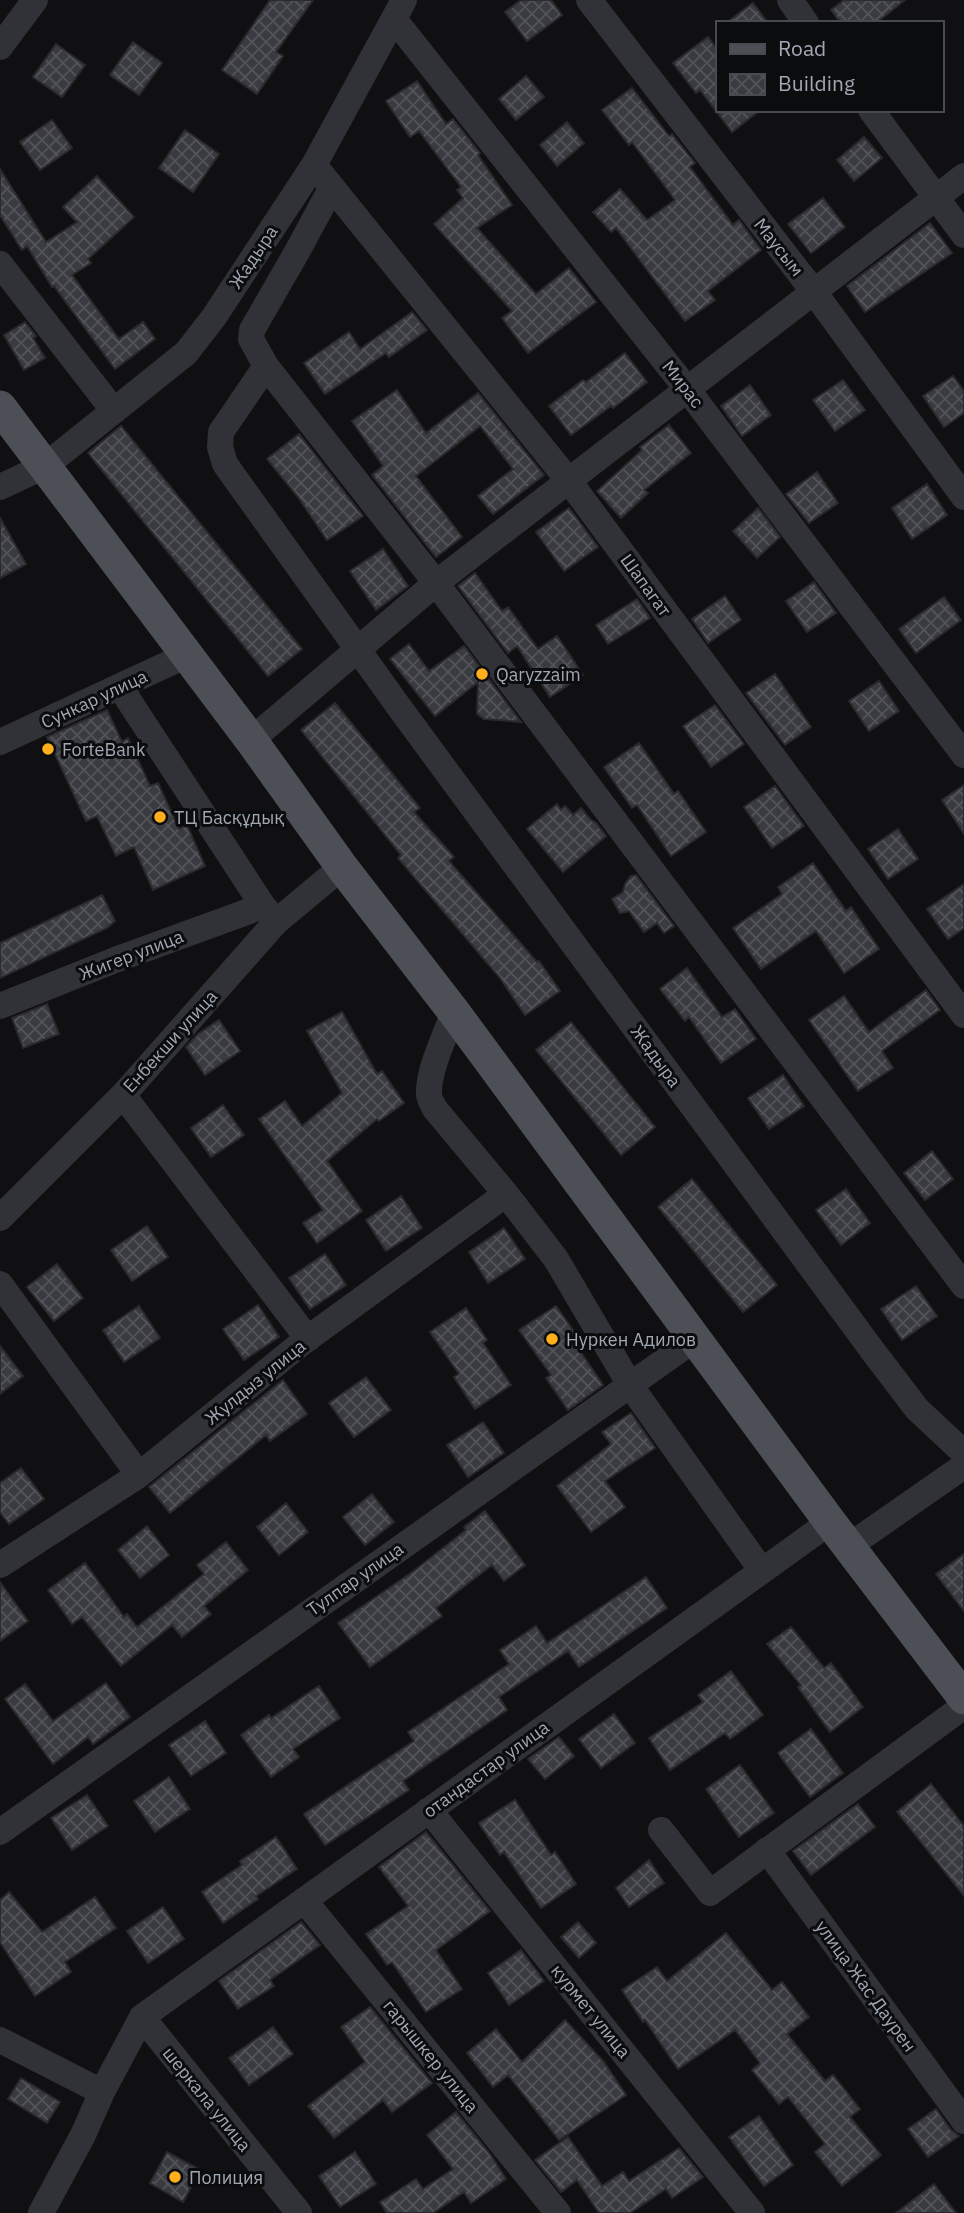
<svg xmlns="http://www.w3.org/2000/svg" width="964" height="2213" font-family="'IBM Plex Sans',sans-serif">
<defs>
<pattern id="building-cross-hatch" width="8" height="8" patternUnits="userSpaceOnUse" patternTransform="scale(1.75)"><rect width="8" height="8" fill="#3a3b40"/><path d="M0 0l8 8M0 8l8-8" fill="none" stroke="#535459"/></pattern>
</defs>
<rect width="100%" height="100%" fill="#101012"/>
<!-- building -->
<path fill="url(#building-cross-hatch)" stroke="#2a2a2e" stroke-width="2" d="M270,0H313L276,52L283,56L257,94L222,70Z
M521,0H551L562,15L527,41L505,12Z
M844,0H905L876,23H841L831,10Z
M753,3L768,23H726Z
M708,37L717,49V110H760L732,132L700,90L696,93L673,63Z
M133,42L162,63L139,95L110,75Z
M56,44L85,65L62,97L33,77Z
M526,76L544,97L516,120L499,99Z
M417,81L446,124L453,119L480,153L478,155L512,205L477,228L536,294L569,268L596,302L528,353L502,318L512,311L434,224L463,198L457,190L461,187L419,131L410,137L386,101Z
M632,88L669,136L672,134L695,163L690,167L733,225L739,220L761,250L708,291L715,300L685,321L616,228L611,232L593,212L620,189L647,220L675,200L632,142L629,145L602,110Z
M52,120L72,148L40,170L20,142Z
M567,122L584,143L557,166L540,145Z
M185,130L219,154L193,192L159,168Z
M864,137L882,158L854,181L837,160Z
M0,169L46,242L77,222L63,207L97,176L134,217L88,259L91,263L72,275L119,339L143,322L155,339L115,369L54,286L52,287L27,246L22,250L0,215Z
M823,198L845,227L811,253L788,224Z
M930,223L952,253L865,312L847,286Z
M412,312L427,330L389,357L386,353L325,394L304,363L349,332L360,349Z
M25,322L36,336L33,338L45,358L24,370L4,335Z
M625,353L647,382L613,408L611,406L571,435L549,406L583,380L586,382Z
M953,376L964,391V413L944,427L923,396Z
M843,380L865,410L835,431L813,400Z
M750,385L771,415L742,436L721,406Z
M397,390L426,433L478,393L544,475L493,514L478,496L513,469L480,426L416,476L462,537L436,557L372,475L383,466L352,421Z
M669,425L691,453L644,490L648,493L621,518L597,491L642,450L640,447Z
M121,426L302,649L268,676L88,453Z
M299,434L363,516L327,540L298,497L267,459Z
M817,472L838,503L809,523L786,494Z
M927,484L947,515L912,539L892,508Z
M569,508L598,547L564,571L536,532Z
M758,508L780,537L757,558L733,531Z
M0,518L26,564L0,578Z
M383,549L408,586L376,610L350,571Z
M475,573L502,611L508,607L538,649L557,636L583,675L550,697L517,646L508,653L458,586Z
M814,582L836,613L807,632L786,601Z
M725,596L741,620L708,643L692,619Z
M944,597L961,620L916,653L899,629Z
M637,599L650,618L608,644L596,625Z
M409,644L429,671L464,646L521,722L484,719L477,714L478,682L435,716L390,659Z
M775,674L811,727L785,745L746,693Z
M879,681L899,711L869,731L849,701Z
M335,703L420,808L414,812L454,857L449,861L537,962L539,961L560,991L525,1015L500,978L398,858L401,855L301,730Z
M715,705L744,744L711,767L683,726Z
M107,710L122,742L128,738L150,786L158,783L179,829L187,825L205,866L153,890L134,847L116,856L97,816L86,821L47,737Z
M639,743L674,794L678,791L706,832L671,856L637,805L632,808L604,767Z
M964,785V834L942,800Z
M775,786L804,826L772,848L744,807Z
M557,804L561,810L565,806L573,815L581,808L591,820L596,823L606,836L563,872L527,829Z
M898,829L918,859L888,879L868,849Z
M813,863L846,911L851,907L879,949L844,973L816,931L761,969L733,928L782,894L778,887Z
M636,875L674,926L664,933L657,923L644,932L629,911L620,913L612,899L623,892L625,884L631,876Z
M964,884V928L948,939L927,909Z
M102,895L115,921L107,928L0,978V943Z
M687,968L722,1017L735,1009L756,1039L721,1063L689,1017L685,1021L660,989Z
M926,990L940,1010L882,1051L893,1068L858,1091L809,1020L844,996L869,1032Z
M47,1004L59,1034L23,1048L12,1018Z
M342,1012L377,1074L382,1071L404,1103L379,1121L377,1119L327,1161L362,1211L317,1243L303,1223L323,1210L259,1119L285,1101L302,1126L342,1093L307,1031Z
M219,1020L240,1051L205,1075L186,1047L198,1034Z
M571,1022L655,1127L621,1155L536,1050Z
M783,1075L804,1106L769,1129L748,1098Z
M223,1105L244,1135L211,1157L191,1128Z
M932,1151L953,1179L925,1200L904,1173Z
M692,1179L777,1285L743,1312L658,1207Z
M846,1189L870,1223L841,1245L816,1210Z
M401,1196L422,1228L386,1251L366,1220Z
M147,1226L168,1257L132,1281L111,1250Z
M504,1228L525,1259L488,1283L469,1252Z
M325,1254L346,1285L310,1309L289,1278Z
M57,1264L83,1298L54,1321L27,1287Z
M916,1286L937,1316L902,1340L881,1309Z
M258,1305L279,1337L244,1360L223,1329Z
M139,1306L160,1338L124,1362L103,1330Z
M556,1306L585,1347L580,1351L603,1385L568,1410L546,1378L551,1375L519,1330Z
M466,1308L487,1340L483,1343L511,1385L475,1409L454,1377L459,1374L430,1332Z
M0,1346L23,1376L0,1394Z
M366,1377L391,1410L354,1437L329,1403Z
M283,1380L307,1414L270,1441L266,1435L170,1513L149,1487Z
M631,1413L655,1448L605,1481L625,1507L591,1532L557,1486L611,1444L602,1432Z
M483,1422L504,1453L468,1477L447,1445Z
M21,1468L44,1499L9,1524L0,1512V1483Z
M372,1494L394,1522L365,1545L343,1517Z
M286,1503L308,1532L279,1555L257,1527Z
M485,1511L525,1565L504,1581L492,1565L436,1608L442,1616L370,1667L338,1623L411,1573L466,1530L464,1527Z
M147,1526L169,1555L140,1578L118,1550Z
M226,1542L248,1570L204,1606L211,1614L182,1637L172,1625L121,1666L82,1617L72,1624L48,1590L85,1563L124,1617L127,1614L137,1627L204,1574L197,1565Z
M964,1554V1611L936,1574Z
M646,1577L667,1608L579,1667L568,1651L499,1697L507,1710L403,1781L409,1790L325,1845L304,1814L414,1741L408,1732L509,1664L500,1650L536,1626L547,1643Z
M0,1582L28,1621L0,1641Z
M791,1627L824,1668L831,1663L863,1707L830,1732L798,1687L801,1685L767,1644Z
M731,1671L763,1715L730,1739L725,1733L670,1770L649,1738L703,1702L698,1695Z
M106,1683L130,1717L93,1744L88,1737L53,1764L5,1699L25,1684L53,1721Z
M319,1686L340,1718L293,1749L299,1757L271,1777L241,1735L269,1715L271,1718Z
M614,1714L635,1743L601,1768L579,1739Z
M205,1721L226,1753L191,1776L169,1745Z
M811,1729L843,1773L810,1797L778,1753Z
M559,1737L574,1756L545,1779L528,1759Z
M740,1765L774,1813L739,1837L706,1789Z
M169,1777L190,1809L155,1832L134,1801Z
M931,1784L964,1826V1896L897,1812Z
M87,1795L108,1826L72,1850L51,1818Z
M515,1800L551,1855L555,1852L576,1884L541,1908L504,1852L500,1855L479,1823Z
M858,1804L875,1827L811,1875L793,1851Z
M426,1832L490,1911L436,1950L462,1989L426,2012L392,1962L387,1965L366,1934L408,1906L379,1867Z
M276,1837L297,1869L256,1896L258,1899L223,1923L202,1892L242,1865L240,1861Z
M649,1860L664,1883L629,1907L616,1888Z
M9,1892L42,1932L95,1897L116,1928L65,1962L71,1972L35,1996L0,1942V1900Z
M163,1907L184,1939L148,1963L127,1931Z
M301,1922L320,1945L270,1980L274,1986L238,2009L219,1981Z
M578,1922L596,1943L579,1958L561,1937Z
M726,1933L772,1990L782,1982L809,2017L787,2034L825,2081L833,2075L860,2109L850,2117L881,2155L842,2186L815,2152L825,2144L788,2097L779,2104L752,2070L760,2063L735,2030L678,2069L645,2020L643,2022L622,1990L657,1967L667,1981Z
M521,1950L544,1981L509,2005L488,1973Z
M370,2007L432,2083L392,2112L383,2100L334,2138L308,2106L365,2062L341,2027Z
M565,2020L604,2062L626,2095L559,2140L508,2075L493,2087L467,2053L496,2029L522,2062Z
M273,2027L293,2054L249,2085L229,2058Z
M21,2078L60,2102L47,2123L8,2099Z
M936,2109L951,2130L959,2136L928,2157L908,2129Z
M456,2112L490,2154L506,2179L471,2203L464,2192L433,2213H387L380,2202L416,2179L423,2189L453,2169L427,2135Z
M759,2116L793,2165L764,2186L729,2137Z
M568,2137L602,2186L623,2172L629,2181L679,2148L703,2177L672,2198L666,2189L630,2213H599L577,2180L561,2192L535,2160Z
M167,2152L200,2170L183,2202L150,2183Z
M355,2152L376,2184L340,2207L319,2176Z
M934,2184L956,2213H896Z"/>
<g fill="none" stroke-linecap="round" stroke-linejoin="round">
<!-- minor -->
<path stroke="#313237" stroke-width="26" d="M589,0L814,292L964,497
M790,0L806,23
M394,19L687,389L964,755
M0,47L35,0
M871,110L964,235
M314,165L569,481L964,1015
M332,187L298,250L252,330L251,339L266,366L221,432L220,447L225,464L399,707L872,1350L917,1409L964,1453
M0,264L114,411
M266,366L436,583L964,1286
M0,487L45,466L186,353L214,317L314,165L404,0
M120,687L263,906L276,922
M251,740L436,583L964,176
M0,742L187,655
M0,1006L115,960L263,906
M454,1012C446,1034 428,1070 429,1094C429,1099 433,1105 435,1109L506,1194L556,1259L630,1385L762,1571
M123,1095L308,1339
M0,1218L123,1095L276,922L342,867
M0,1284L139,1475
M849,1546L964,1466
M0,1565L139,1475L303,1342L506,1194
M429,1810L752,2213
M661,1830L710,1893L964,1706
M0,1832L695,1339
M767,1850L964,2121
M304,1900L558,2213
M142,2017L299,2213
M0,2040L102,2092L142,2017L830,1522
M41,2213L83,2135L102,2092"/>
<!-- major -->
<path stroke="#4d4f57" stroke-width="33" d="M0,407L251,740L342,867L454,1012L830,1522L964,1698"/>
</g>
<!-- markers -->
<g fill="#ffaf1c" stroke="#0b0c0d" stroke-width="2.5">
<circle cx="482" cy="674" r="7"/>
<circle cx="48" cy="749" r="7"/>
<circle cx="160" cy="817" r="7"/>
<circle cx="552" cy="1339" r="7"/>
<circle cx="175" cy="2177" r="7"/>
</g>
<g text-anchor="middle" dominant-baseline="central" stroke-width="6" stroke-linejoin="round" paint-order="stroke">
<!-- street labels -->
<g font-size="18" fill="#a1a7b4" stroke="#0b0c0d">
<text transform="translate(779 247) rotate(52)">Маусым</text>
<text transform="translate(253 257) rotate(-56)">Жадыра</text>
<text transform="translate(683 384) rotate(52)">Мирас</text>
<text transform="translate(646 585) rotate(54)">Шапагат</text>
<text transform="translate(94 699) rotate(-25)">Сункар улица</text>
<text transform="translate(131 955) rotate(-21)">Жигер улица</text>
<text transform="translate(170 1041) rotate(-48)">Енбекши улица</text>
<text transform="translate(656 1056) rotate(54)">Жадыра</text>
<text transform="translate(255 1382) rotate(-39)">Жулдыз улица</text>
<text transform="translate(355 1579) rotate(-35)">Тулпар улица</text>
<text transform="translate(486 1769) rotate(-36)">отандастар улица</text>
<text transform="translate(866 1986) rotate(54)">улица Жас Даурен</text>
<text transform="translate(591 2011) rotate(51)">курмет улица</text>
<text transform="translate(431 2056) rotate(51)">гарышкер улица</text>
<text transform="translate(207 2099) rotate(51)">шеркала улица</text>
</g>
<!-- poi labels -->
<g font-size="18" fill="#a1a7b4" stroke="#0b0c0d" text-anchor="start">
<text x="496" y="674">Qaryzzaim</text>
<text x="62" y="749">ForteBank</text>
<text x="174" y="817">ТЦ Басқұдық</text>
<text x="566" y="1339">Нуркен Адилов</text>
<text x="189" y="2177">Полиция</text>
</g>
</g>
<!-- legend -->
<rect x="716" y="21" width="228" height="91" fill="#0b0c0d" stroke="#474a50" stroke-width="2"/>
<rect x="730" y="44" width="35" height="10" fill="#4d4f57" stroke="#474a50" stroke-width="2"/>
<text x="778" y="56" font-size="21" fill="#a1a7b4">Road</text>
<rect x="730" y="74" width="35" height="21" fill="url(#building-cross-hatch)" stroke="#474a50" stroke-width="2"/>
<text x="778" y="91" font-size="21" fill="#a1a7b4">Building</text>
</svg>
